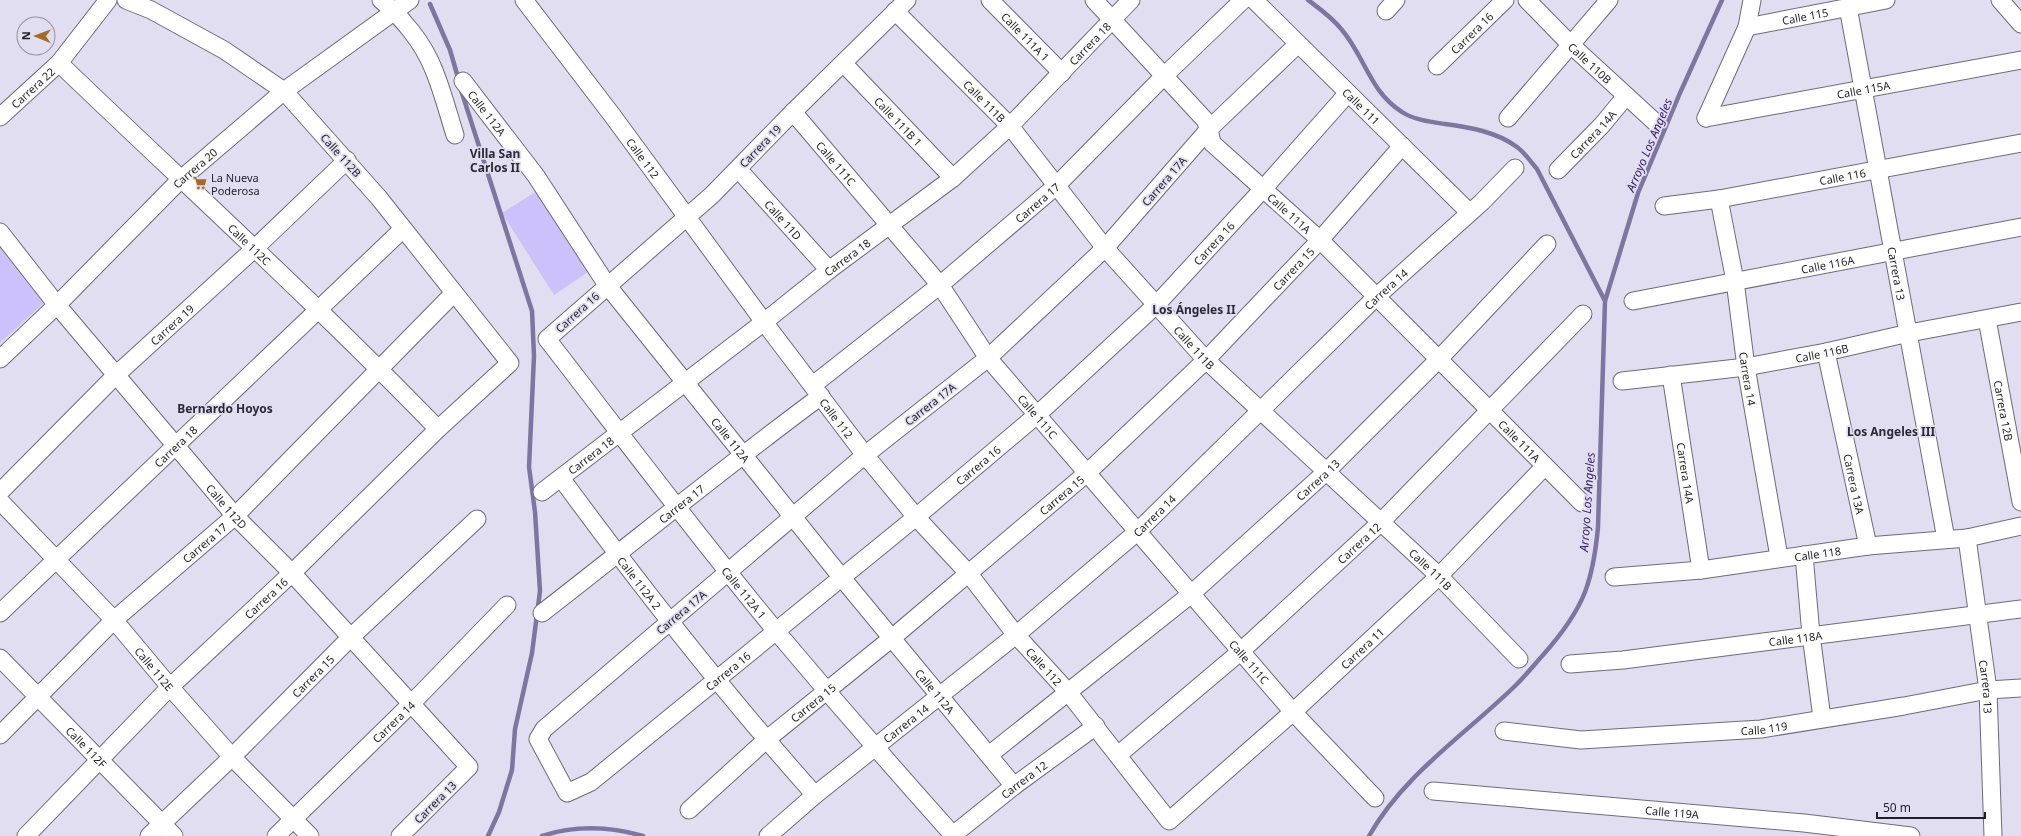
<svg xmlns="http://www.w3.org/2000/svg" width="2021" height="836" font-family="'Noto Sans',sans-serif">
<rect width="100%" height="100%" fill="#e1def1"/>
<!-- green -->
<path fill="#ccc1fa" d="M537,191L588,272L554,295L502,213Z
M0,247L45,302L0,343Z"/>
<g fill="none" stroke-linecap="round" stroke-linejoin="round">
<!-- stream -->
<path stroke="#7e76a1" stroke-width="4.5" d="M1308,0C1320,9 1332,17 1342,30C1365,57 1370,92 1402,112C1414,120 1431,122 1445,124C1469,127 1497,132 1517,147C1525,153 1531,162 1537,169L1605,301
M430,4L450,50L459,81
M461,90L532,311L534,356L529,467L535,512L540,591L532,653L515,729L512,770L499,812L488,836
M542,836C576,825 608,826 643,836
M1369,836C1404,774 1466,734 1516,685C1526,675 1534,665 1543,655C1559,637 1576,615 1585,592C1593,571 1596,549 1598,527L1605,301L1638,193L1680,93L1722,0"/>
<!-- minor casing -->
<g stroke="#6d6b7b" stroke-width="19">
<g id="minor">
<path d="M381,0C402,17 423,43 433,68C442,89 448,113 455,135"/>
<path id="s1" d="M524,0L612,115L764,322L865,455L916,517L969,574L1016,635L1068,692L1169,821L1293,712L1439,576L1545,466"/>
<path id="s2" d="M907,0L793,112L712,195L547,339C623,437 697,536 776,631C834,700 893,768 953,835L1014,786L1096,726"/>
<path id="s3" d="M990,0L1062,73"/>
<path id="s4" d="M1094,0L1205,120L1209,129L1212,143L1320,240L1582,503"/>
<path id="s5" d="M1254,0L1469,212"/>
<path id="s6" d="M1527,0L1570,44L1656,123"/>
<path d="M2000,0L2021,24"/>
<path id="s7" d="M1848,7L1946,539"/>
<path id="s8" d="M895,11L1010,126L1105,248L1206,360L1439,576L1519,659"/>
<path d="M1386,11L1396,0"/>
<path id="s9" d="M1747,27L1886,0"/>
<path id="s10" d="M1298,44L1209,129L1105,248L988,358L865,455L544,729L538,739L567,793L591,782L916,517L1038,414L1157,304L1263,189L1348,93"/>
<path id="s11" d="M59,63C186,185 316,303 438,429"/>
<path id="s12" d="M844,64L953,178"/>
<path id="s13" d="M1437,66L1505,0"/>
<path id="s14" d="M463,81L536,176L607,285L842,578L1014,786"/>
<path id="s15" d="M793,112L940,285L988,358L1293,712L1375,798"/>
<path id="s16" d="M0,117L59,63L108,0"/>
<path d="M1508,118L1609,0"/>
<path id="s17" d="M1706,118L2021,60"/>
<path d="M1706,118L1747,27L1752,0"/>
<path id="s18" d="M738,169L829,270"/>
<path id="s19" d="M1558,170L1602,125L1626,96"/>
<path id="s20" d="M1719,199L1735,281L1746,367L1779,557"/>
<path id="s21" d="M1664,206L1719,199L2021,143"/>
<path id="s22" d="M0,232L57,305L235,516L292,573L469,767L400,836"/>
<path id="s23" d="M1633,301L2021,227"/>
<path id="s24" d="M1987,319L2021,502"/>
<path id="s25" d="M1826,352L1868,546"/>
<path id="s26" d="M0,359L57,305L180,180L284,91L410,0"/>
<path id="s27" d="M1671,375L1701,570"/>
<path id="s28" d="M1622,381L1746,367L1826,352L1909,333L2021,312"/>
<path id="s29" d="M813,385L940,285L1056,186L1164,76L1243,0"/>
<path id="s30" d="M561,478C641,587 725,694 815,795"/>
<path id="s31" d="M0,492L116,375L254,249L347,160"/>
<path id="s32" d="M542,492L764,322L829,270L953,178L1010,126L1131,0"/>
<path id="s33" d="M0,501L114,620L170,687L232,757L310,836"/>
<path id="s34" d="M1967,538L1988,690L1993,836"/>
<path d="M1804,555L1811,635L1822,718"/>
<path id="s35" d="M1614,577L1701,570L1868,546L1967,538L2021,526"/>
<path id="s36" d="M0,613L403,229"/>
<path id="s37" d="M542,613C635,541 726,466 821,396"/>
<path id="s38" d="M0,658L174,836"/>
<path id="s39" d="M1570,664L1623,660L2021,609"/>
<path id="s40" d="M1504,731L1581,740L1761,729L1904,706L1988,690L2021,688"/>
<path id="s41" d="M0,735L114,620L235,516L454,293"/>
<path id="s42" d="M989,755L1190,595L1327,471L1439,359L1547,244"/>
<path id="s43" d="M1118,755L1240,652L1381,522L1583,314"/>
<path id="s44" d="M1433,791L1804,823L1911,836"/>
<path id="s45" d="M689,810L766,740L892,638L1087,473L1206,360L1320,240L1402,146"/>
<path id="s46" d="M26,836L170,687L292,573L438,429L510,363L379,198L284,91L224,50L151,10L126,0"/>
<path id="s47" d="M149,836L232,757L351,637L477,519"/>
<path id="s48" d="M276,836L411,704L507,605"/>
<path id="s49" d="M768,836L815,795L1016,635L1137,532L1376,297L1482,202L1515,168"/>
</g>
</g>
<!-- minor -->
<use href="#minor" stroke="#fff" stroke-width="17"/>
</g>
<!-- icons -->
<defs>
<g id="supermarket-bare" transform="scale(1.08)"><path d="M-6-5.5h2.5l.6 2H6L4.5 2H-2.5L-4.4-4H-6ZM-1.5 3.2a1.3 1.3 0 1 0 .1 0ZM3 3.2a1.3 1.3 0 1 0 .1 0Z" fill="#a36a28" stroke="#e1def1" stroke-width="2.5" paint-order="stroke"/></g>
</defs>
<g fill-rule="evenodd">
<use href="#supermarket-bare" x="200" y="183"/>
</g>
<g text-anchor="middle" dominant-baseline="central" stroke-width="3.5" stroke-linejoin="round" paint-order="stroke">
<!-- street labels -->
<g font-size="11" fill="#201f26" stroke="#e1def1">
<text stroke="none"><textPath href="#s9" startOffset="59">Calle 115</textPath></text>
<text stroke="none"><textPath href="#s13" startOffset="48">Carrera 16</textPath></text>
<text stroke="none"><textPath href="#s3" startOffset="51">Calle 111A 1</textPath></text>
<text stroke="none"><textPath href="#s32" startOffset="709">Carrera 18</textPath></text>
<text stroke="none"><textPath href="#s6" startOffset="89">Calle 110B</textPath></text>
<text stroke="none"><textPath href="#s16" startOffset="44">Carrera 22</textPath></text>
<text stroke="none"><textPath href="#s17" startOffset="160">Calle 115A</textPath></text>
<text stroke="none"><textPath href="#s8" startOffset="127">Calle 111B</textPath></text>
<text stroke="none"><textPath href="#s5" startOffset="151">Calle 111</textPath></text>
<text stroke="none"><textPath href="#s14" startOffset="40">Calle 112A</textPath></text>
<text stroke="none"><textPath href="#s12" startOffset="79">Calle 111B 1</textPath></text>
<text stroke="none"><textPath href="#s19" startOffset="50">Carrera 14A</textPath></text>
<text transform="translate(760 146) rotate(-46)">Carrera 19</text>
<text transform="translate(341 155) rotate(48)">Calle 112B</text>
<text stroke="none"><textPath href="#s1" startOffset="198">Calle 112</textPath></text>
<text stroke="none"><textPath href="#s15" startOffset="67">Calle 111C</textPath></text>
<text stroke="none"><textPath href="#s26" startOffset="273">Carrera 20</textPath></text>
<text stroke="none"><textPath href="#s21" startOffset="181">Calle 116</textPath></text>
<text transform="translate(1164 181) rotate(-49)">Carrera 17A</text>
<text stroke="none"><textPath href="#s29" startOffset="289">Carrera 17</textPath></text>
<text stroke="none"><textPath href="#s4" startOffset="292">Calle 111A</textPath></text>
<text stroke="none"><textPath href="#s18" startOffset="68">Calle 11D</textPath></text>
<text stroke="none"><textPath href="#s10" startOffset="1944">Carrera 16</textPath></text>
<text stroke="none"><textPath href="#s11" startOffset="263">Calle 112C</textPath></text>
<text stroke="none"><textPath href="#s32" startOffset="385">Carrera 18</textPath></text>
<text stroke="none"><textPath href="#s23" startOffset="198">Calle 116A</textPath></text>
<text stroke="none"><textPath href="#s45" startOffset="812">Carrera 15</textPath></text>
<text stroke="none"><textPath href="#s7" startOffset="271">Carrera 13</textPath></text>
<text stroke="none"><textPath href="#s49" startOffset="826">Carrera 14</textPath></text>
<text transform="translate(577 312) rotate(-42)">Carrera 16</text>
<text stroke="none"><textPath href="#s31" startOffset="240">Carrera 19</textPath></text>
<text stroke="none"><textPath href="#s8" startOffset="451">Calle 111B</textPath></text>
<text stroke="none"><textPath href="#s28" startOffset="202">Calle 116B</textPath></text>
<text stroke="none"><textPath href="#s20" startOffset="182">Carrera 14</textPath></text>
<text transform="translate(930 404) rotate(-38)">Carrera 17A</text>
<text stroke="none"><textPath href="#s24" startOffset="93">Carrera 12B</textPath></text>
<text stroke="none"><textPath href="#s15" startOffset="391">Calle 111C</textPath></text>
<text stroke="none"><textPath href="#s1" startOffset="522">Calle 112</textPath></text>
<text stroke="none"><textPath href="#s14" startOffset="448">Calle 112A</textPath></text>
<text stroke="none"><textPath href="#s4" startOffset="616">Calle 111A</textPath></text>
<text stroke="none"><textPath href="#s36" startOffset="242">Carrera 18</textPath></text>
<text stroke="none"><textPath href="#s32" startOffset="61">Carrera 18</textPath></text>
<text stroke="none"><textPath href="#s10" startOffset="1620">Carrera 16</textPath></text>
<text stroke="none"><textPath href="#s27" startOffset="99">Carrera 14A</textPath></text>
<text stroke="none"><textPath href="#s42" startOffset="429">Carrera 13</textPath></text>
<text stroke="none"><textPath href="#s25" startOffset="135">Carrera 13A</textPath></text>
<text stroke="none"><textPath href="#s45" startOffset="488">Carrera 15</textPath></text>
<text stroke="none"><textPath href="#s37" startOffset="177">Carrera 17</textPath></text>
<text stroke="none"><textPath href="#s22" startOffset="356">Calle 112D</textPath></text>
<text stroke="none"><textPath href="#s49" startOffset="502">Carrera 14</textPath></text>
<text stroke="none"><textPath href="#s41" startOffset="281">Carrera 17</textPath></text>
<text stroke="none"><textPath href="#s43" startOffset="321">Carrera 12</textPath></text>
<text stroke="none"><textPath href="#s35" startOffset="205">Calle 118</textPath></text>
<text stroke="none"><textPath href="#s8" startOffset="775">Calle 111B</textPath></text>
<text stroke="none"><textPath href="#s30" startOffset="131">Calle 112A 2</textPath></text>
<text stroke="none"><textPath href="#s2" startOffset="816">Calle 112A 1</textPath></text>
<text stroke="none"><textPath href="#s46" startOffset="338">Carrera 16</textPath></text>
<text transform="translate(681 612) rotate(-40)">Carrera 17A</text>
<text stroke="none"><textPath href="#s39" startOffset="227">Calle 118A</textPath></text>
<text stroke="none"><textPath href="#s1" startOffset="1304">Carrera 11</textPath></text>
<text stroke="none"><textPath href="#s15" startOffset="715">Calle 111C</textPath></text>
<text stroke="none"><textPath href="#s1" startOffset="846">Calle 112</textPath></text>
<text stroke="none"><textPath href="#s33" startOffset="228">Calle 112E</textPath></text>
<text stroke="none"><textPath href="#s10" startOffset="1296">Carrera 16</textPath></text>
<text stroke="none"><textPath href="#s47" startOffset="229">Carrera 15</textPath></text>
<text stroke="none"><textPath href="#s34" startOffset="150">Carrera 13</textPath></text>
<text stroke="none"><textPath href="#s14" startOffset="772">Calle 112A</textPath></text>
<text stroke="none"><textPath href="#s45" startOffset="164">Carrera 15</textPath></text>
<text stroke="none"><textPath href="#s48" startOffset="164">Carrera 14</textPath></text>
<text stroke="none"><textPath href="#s49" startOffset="178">Carrera 14</textPath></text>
<text stroke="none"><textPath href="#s40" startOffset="261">Calle 119</textPath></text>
<text stroke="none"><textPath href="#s38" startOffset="124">Calle 112F</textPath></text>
<text stroke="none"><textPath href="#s2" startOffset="1226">Carrera 12</textPath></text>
<text transform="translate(435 802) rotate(-45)">Carrera 13</text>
<text stroke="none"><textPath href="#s44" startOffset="240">Calle 119A</textPath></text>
</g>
<!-- poi labels -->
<g font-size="11" fill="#201f26" stroke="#e1def1" text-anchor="start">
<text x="211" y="177">La Nueva<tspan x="211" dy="13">Poderosa</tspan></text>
</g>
<!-- water labels -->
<g font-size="12" font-style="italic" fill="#361f65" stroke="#e1def1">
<text transform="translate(1649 145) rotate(-67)">Arroyo Los Angeles</text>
<text transform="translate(1587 502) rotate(-86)">Arroyo Los Angeles</text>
</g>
<!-- neighbourhood labels -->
<g font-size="12" font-weight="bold" fill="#2c2937" stroke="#e1def1">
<text x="495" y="153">Villa San<tspan x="495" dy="14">Carlos II</tspan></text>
<text x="1194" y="309">Los Ángeles II</text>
<text x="225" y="408">Bernardo Hoyos</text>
<text x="1891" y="431">Los Angeles III</text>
</g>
</g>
<!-- north arrow -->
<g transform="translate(36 36) rotate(271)"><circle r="19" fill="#e1def1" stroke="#9492a0"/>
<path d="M0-3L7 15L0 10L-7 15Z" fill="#a36a28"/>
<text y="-6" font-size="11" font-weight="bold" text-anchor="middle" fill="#201f26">N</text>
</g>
<!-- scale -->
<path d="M1877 812v6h108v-6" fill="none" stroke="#201f26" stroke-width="2"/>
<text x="1883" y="812" font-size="12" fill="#201f26" stroke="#e1def1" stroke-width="3" paint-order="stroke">50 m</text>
</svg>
